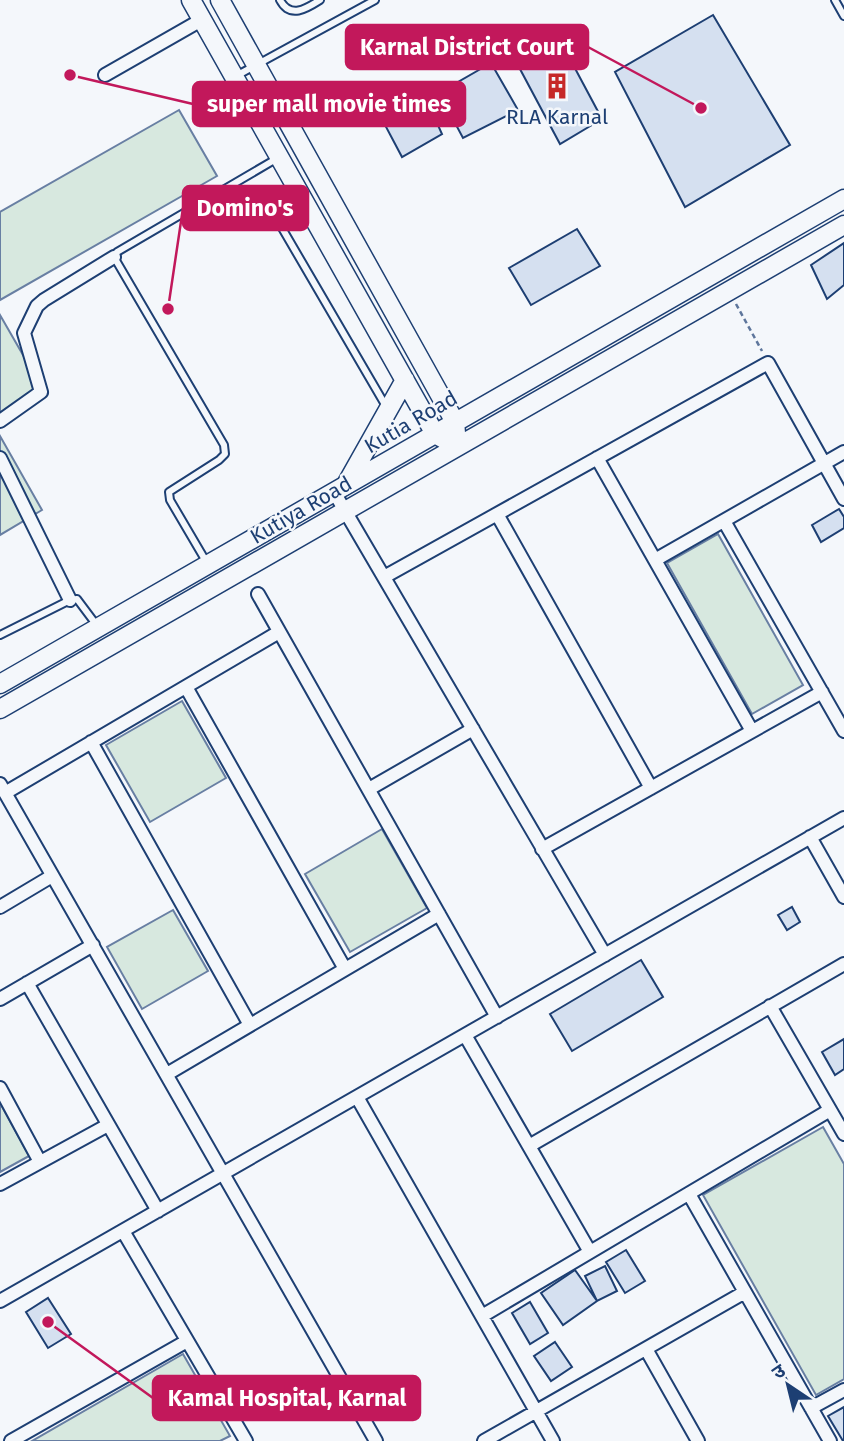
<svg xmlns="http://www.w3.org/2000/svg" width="844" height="1441" font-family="'Fira Sans','Noto Sans Devanagari',sans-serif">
<rect width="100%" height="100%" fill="#f4f7fb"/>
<!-- green -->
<path fill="#d7e8df" stroke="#687fa3" stroke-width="2" d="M179,110L217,176L0,300V212Z
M0,315L46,395L0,421Z
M0,436L42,510L0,535Z
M718,534L803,685L752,714L667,563Z
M182,701L226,778L150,822L106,745Z
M382,829L427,908L350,952L305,874Z
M173,910L208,971L142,1009L107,947Z
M0,1103L29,1156L0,1172Z
M823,1127L844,1164V1379L816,1395L703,1195Z
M183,1354L230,1436L220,1441H32Z"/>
<!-- building -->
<path fill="#d5e0f0" stroke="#1d3f73" stroke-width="2" d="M713,15L790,145L685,207L615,72Z
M554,29L602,119L560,144L512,54Z
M491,63L518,110L463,138L439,93Z
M427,101L442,134L402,157L385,125Z
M577,229L600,266L531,305L509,268Z
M844,243V285L827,299L811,265Z
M839,509L844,517V528L821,542L812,525Z
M792,907L800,922L787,930L778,915Z
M641,960L663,997L572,1051L550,1014Z
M844,1039V1069L835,1075L822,1052Z
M626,1250L645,1281L625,1293L606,1262Z
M605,1266L617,1291L597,1301L585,1276Z
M575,1270L597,1301L563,1325L541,1293Z
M48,1298L71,1334L48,1348L26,1312Z
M530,1302L548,1333L530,1344L512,1313Z
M555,1342L572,1367L551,1381L534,1356Z
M844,1407V1441H843L828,1416Z"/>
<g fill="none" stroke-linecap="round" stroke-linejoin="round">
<!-- lane casing -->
<g stroke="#1d3f73" stroke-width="10">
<path id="lane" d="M280,0C290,19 306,9 320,0
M835,0L844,16
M236,76L375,0
M268,204L387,408
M207,563L170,500L169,492L219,460L225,454L224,445L114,257L117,252L276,159
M0,635L70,600L77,599L98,627"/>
</g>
<!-- street casing -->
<g stroke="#1d3f73" stroke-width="16">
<path id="street" d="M105,75L203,19
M0,421L41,392L24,333L37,306L44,300L114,257
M0,458L70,600
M597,458L752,731
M334,492L605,955
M497,514L651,788
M724,521L844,731
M655,560L844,452
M384,577L768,363L844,499
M258,594L497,1017
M186,687L345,969
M91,742L250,1025
M0,784L376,1441
M369,789L473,729
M5,793L279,632
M810,837L844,897
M542,849L822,692
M0,907L52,876
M27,983L158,1211
M0,999L93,945
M770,1006L844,1134
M465,1035L590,1252
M167,1074L439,914
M0,1088L40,1162
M357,1097L553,1441
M529,1146L844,964
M0,1184L108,1125
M689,1194L830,1441
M123,1231L246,1441
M0,1301L844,818
M482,1316L830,1110
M646,1349L698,1441
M811,1408L844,1390
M11,1441L187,1341
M484,1441L745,1292"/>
</g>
<!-- secondary casing -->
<g stroke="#1d3f73" stroke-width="21">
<path id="secondary" d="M191,0L435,434L446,440
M220,0L455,422L456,433
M347,483L405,380
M0,684L844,199
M0,709L844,225"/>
</g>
<!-- path -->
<path stroke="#5e769c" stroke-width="2.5" stroke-dasharray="5 3.5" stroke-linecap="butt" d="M736,304L762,351"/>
<!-- lane -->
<use href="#lane" stroke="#f4f7fb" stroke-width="6"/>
<!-- street -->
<use href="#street" stroke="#f4f7fb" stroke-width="12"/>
<!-- secondary -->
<use href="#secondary" stroke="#f4f7fb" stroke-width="18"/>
</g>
<!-- icons -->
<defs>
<g id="building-bare" transform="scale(2.1)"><path d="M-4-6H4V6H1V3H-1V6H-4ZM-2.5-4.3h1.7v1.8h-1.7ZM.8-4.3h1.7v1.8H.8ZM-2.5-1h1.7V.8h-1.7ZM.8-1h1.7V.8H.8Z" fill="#c62828" stroke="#f4f7fb" stroke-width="2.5" paint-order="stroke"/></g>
</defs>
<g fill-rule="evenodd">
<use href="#building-bare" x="557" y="86"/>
</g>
<g text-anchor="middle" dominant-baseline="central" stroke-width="5" stroke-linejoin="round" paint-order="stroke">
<!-- poi labels -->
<g font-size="21" fill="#1d3f73" stroke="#f4f7fb">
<text x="557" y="117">RLA Karnal</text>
</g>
<!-- street labels -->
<g font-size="21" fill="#1d3f73" stroke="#f4f7fb">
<text transform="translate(411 422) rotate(-30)">Kutia Road</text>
<text transform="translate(301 510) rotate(-30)">Kutiya Road</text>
</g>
</g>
<!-- callouts -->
<path fill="none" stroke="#c2185b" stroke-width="2.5" d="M701 108L588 47M70 75L193 104M168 309L183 208M48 1322L153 1398"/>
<g fill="#c2185b" stroke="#f4f7fb" stroke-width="2.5">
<circle cx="701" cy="108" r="7"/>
<circle cx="70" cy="75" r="7"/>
<circle cx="168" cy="309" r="7"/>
<circle cx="48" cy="1322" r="7"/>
</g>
<g fill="#c2185b" stroke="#c2185b" stroke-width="2.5">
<rect x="346" y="25" width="242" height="44" rx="7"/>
<rect x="193" y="82" width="272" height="44" rx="7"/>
<rect x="183" y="186" width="125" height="44" rx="7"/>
<rect x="153" y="1376" width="267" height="44" rx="7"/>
</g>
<g font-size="23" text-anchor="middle" font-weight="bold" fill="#fff">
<text x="467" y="55">Karnal District Court</text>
<text x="329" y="112">super mall movie times</text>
<text x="245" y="216">Domino's</text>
<text x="287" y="1406">Kamal Hospital, Karnal</text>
</g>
<!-- north arrow -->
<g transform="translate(788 1385) rotate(325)" stroke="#f4f7fb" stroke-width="5" paint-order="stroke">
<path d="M0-5L12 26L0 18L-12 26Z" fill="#1d3f73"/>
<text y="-10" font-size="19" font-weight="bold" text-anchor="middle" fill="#1d3f73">उ</text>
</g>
</svg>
